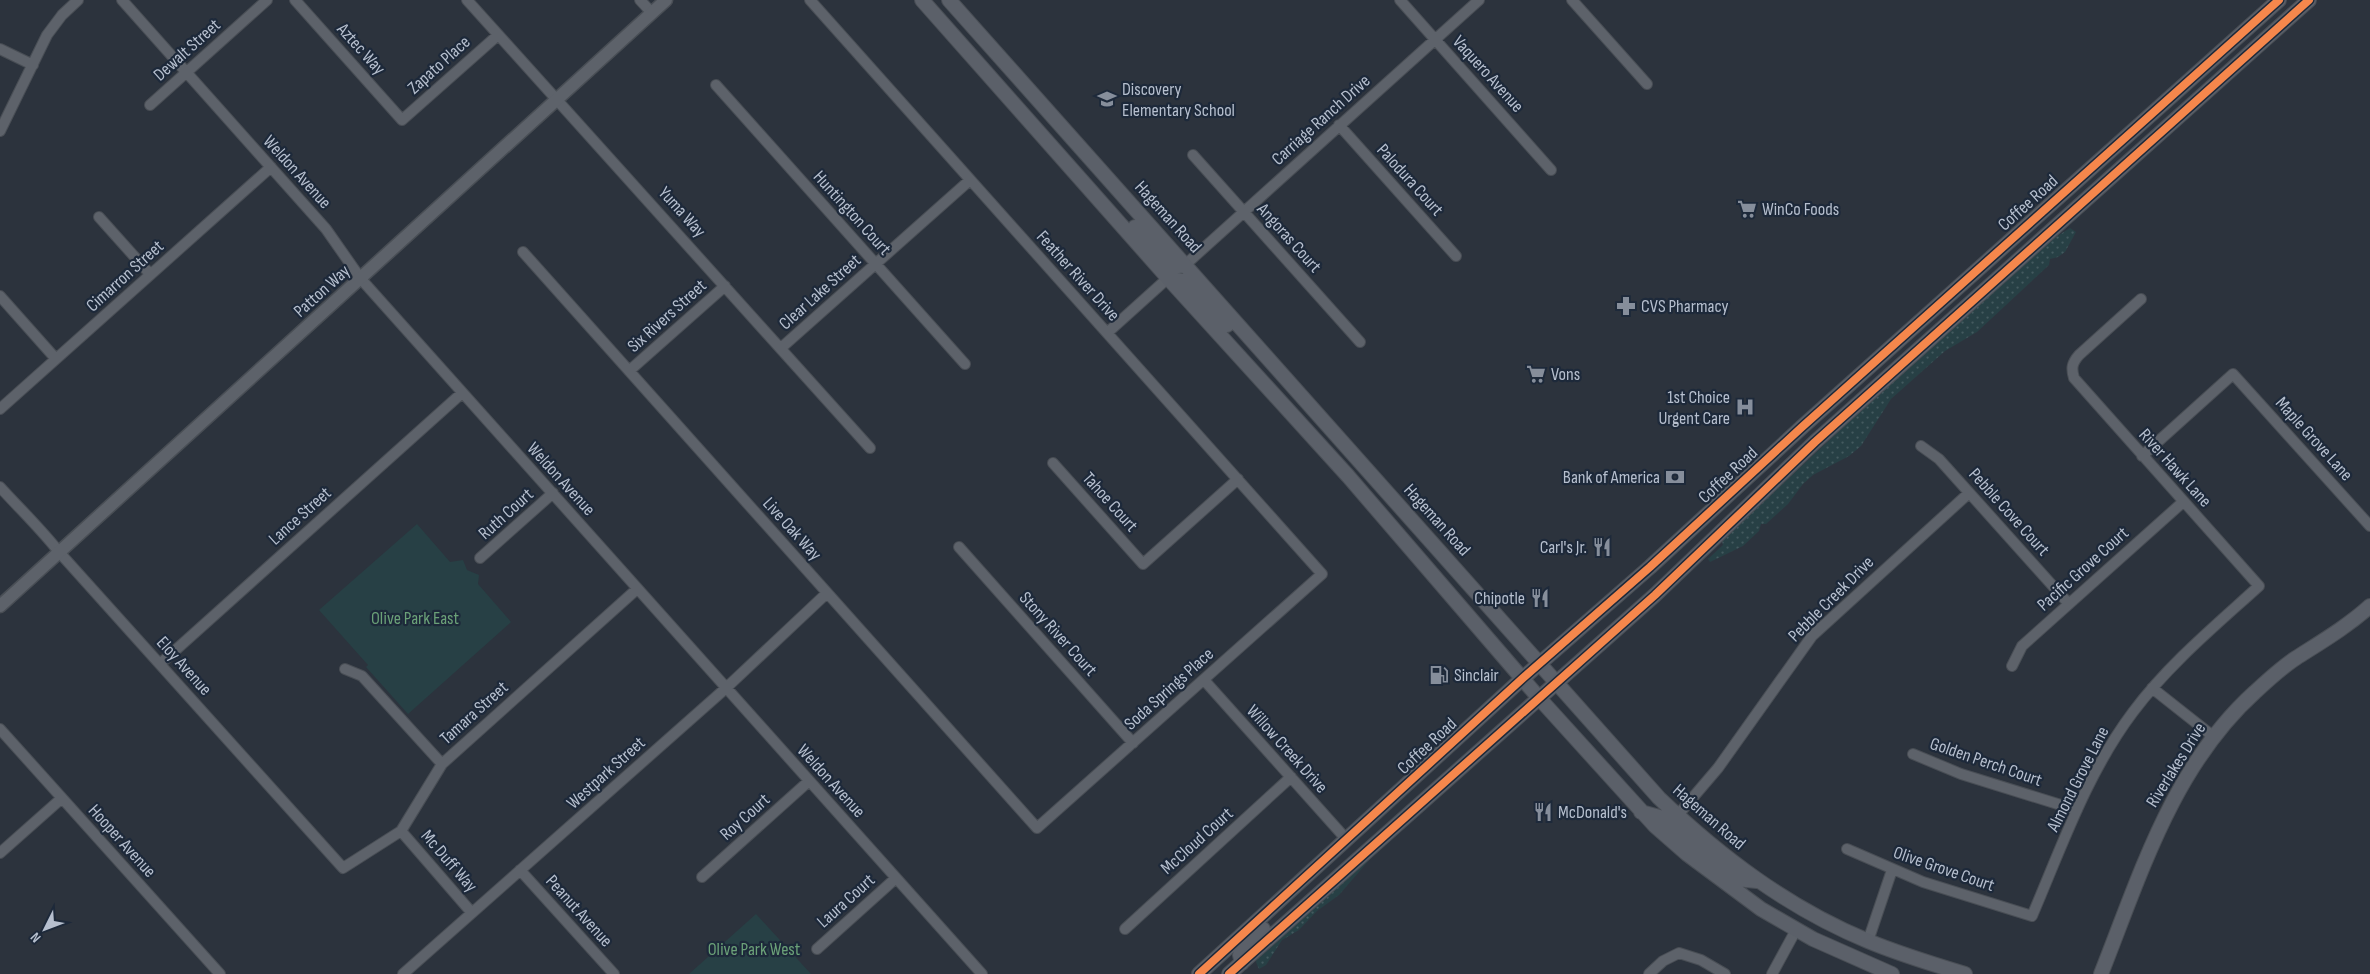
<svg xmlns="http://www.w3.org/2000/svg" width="2370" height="974" font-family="'Sofia Sans Condensed',sans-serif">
<defs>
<pattern id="grass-dots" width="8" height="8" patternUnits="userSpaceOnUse" patternTransform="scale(1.25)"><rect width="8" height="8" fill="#274045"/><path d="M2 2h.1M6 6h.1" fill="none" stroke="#445a5f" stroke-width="1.8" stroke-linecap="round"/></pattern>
</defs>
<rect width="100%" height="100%" fill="#2c333d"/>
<!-- grass -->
<path fill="url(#grass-dots)" d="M2070,228L2076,232L2065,252L2058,257L2050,259L2049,265L1977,332L1945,351L1891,399L1861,446L1849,456L1813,475L1803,484L1788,504L1766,524H1761L1759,531L1743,546L1710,562L1708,559L1723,545L1722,541L1859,412L2048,242Z
M1371,858L1339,895L1317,911L1299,930L1282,940L1266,965L1259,969L1256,962L1257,958Z"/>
<!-- park -->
<path fill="#274045" d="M417,524L450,562L463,560L467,570L479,575L478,584L511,622L408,714L366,667L368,665L319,610Z
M756,914L811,974H689Z"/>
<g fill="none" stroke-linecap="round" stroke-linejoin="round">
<!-- minor casing -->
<g stroke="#494e55" stroke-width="12">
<path id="minor" d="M122,0L326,229L361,279L982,974
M295,0L402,120L498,35
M467,0L870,448
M640,0L652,13
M1400,0L1551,170
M1572,0L1647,84
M0,49L33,65
M716,85L965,364
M150,105L267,0
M1339,125L1456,256
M0,131L47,35L62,15L78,0
M1193,155L1360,342
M99,217L150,274
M523,252L1037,828L1322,574L810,0
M1185,265L1479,0
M0,296L56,359
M1107,333L1168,278
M781,348L970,180
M629,371L725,286
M0,409L271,167
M1921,446L1939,459L2069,604
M2142,456L2233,374L2370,526
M1053,463L1143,564L1238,479
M0,487C20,509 41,529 59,552L343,868L401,831L442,764L637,589
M959,547L1133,743
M480,558L553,493
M160,664L462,393
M2012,666L2022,646L2183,502
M345,669L362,676L442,764
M1204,680L1347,840
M2152,688L2214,737
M0,729L220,974
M1913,754L1961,774L2077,810
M1677,816L1718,768L1812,636L1969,493
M401,831L472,913
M1847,849L1923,882L2032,916C2062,846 2087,773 2133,712C2169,664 2215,626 2259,586L2074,378C2071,368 2072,363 2079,355L2141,299
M0,853L62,798
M520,870L614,974
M702,877L809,781
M1125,929L1291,777
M1868,941L1892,870
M817,949L896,878
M403,974L726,688L827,593
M1649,974L1663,961L1679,953L1701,960L1725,974
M1772,974L1796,930"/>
</g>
<!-- tertiary casing -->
<g stroke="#494e55" stroke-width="15">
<path id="tertiary" d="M0,606L666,0"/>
</g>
<!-- secondary casing -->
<g stroke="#494e55" stroke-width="16">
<path id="secondary" d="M922,0L1168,278L1348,476L1539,698L1655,826L1687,854L1761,909L1813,939L1892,974
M949,0L1659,798C1721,857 1788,908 1868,941C1899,954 1932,964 1965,974
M1135,227L1171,267L1185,265
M1168,278L1183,281L1227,325
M1641,812L1663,818L1711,861L1736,879L1757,881
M1242,963L1240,955L1245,947L1263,929
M1199,974L1523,678L1650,567L1802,427L2279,0
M1229,974L1655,595L1815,442L2309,0
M2101,974C2141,873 2173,766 2255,692C2268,680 2282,667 2296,658C2321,642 2348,626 2370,606"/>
</g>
<!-- minor -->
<use href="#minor" stroke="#5d626a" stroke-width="10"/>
<!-- tertiary -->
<use href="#tertiary" stroke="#5d626a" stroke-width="12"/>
<!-- secondary -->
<use href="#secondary" stroke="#5b6069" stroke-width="14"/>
<!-- cycleway casing -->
<g stroke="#1d293a" stroke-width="11">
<path id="cycleway" d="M1199,974L1523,678L1650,567L1802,427L2279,0
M1229,974L1655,595L1815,442L2309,0"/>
</g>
<!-- cycleway -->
<use href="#cycleway" stroke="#f5874c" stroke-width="8"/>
</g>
<!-- icons -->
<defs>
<g id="school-bare" transform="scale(1.5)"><path d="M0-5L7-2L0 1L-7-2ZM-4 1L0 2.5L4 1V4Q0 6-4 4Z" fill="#868e9b" stroke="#1d293a" stroke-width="2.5" paint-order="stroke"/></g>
<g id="supermarket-bare" transform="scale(1.5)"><path d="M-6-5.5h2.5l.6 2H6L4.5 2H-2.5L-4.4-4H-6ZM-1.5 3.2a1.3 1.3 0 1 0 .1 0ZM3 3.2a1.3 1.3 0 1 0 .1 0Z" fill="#868e9b" stroke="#1d293a" stroke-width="2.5" paint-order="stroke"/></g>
<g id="pharmacy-bare" transform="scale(1.5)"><path d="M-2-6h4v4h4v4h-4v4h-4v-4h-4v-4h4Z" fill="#868e9b" stroke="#1d293a" stroke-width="2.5" paint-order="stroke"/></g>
<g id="hospital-bare" transform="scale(1.5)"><path d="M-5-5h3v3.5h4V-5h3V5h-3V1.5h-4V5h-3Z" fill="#868e9b" stroke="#1d293a" stroke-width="2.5" paint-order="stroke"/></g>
<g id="bank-bare" transform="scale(1.5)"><path d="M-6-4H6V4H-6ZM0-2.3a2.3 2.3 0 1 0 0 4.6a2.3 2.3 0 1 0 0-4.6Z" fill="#868e9b" stroke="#1d293a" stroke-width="2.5" paint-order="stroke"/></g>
<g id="restaurant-bare" transform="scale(1.5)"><path d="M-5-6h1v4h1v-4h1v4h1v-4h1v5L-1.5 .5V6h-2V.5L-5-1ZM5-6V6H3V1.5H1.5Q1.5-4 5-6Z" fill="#868e9b" stroke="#1d293a" stroke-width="2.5" paint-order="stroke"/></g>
<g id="fuel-bare" transform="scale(1.5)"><path d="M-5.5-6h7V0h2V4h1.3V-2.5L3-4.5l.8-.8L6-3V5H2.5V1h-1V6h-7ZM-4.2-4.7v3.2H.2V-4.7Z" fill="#868e9b" stroke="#1d293a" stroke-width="2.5" paint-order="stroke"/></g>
</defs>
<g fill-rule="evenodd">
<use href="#school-bare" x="1107" y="99"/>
<use href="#supermarket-bare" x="1747" y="209"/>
<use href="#pharmacy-bare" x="1626" y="306"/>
<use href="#supermarket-bare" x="1536" y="374"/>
<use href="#hospital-bare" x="1745" y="407"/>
<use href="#bank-bare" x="1675" y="477"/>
<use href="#restaurant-bare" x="1602" y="547"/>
<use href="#restaurant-bare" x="1540" y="598"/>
<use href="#fuel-bare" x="1439" y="675"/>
<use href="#restaurant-bare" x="1543" y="812"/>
</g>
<g text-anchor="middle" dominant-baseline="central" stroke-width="4.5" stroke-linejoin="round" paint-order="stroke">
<!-- street labels -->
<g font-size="18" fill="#b6bfce" stroke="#1d293a">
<text transform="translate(361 49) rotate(48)">Aztec Way</text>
<text transform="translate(187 50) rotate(-42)">Dewalt Street</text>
<text transform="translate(439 65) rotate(-42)">Zapato Place</text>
<text transform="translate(1488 74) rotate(48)">Vaquero Avenue</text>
<text transform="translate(1321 120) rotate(-42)">Carriage Ranch Drive</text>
<text transform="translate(297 172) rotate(48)">Weldon Avenue</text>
<text transform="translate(1410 180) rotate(48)">Palodura Court</text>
<text transform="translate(2028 203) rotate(-42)">Coffee Road</text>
<text transform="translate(682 212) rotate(48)">Yuma Way</text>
<text transform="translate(852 213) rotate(48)">Huntington Court</text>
<text transform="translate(1168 217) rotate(48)">Hageman Road</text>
<text transform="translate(1289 238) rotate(48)">Angoras Court</text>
<text transform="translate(125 276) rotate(-42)">Cimarron Street</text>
<text transform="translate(1078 276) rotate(48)">Feather River Drive</text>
<text transform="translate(322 291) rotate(-42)">Patton Way</text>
<text transform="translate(820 292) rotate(-42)">Clear Lake Street</text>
<text transform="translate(667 316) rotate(-42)">Six Rivers Street</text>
<text transform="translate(2314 439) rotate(48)">Maple Grove Lane</text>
<text transform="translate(2175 468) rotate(48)">River Hawk Lane</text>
<text transform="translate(1728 475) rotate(-43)">Coffee Road</text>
<text transform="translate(561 479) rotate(48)">Weldon Avenue</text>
<text transform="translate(1110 502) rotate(48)">Tahoe Court</text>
<text transform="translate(2009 512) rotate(48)">Pebble Cove Court</text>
<text transform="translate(506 514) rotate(-42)">Ruth Court</text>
<text transform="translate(300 516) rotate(-42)">Lance Street</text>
<text transform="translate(1437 520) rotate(48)">Hageman Road</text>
<text transform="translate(792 529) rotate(48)">Live Oak Way</text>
<text transform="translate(2083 569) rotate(-42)">Pacific Grove Court</text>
<text transform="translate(1831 599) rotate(-45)">Pebble Creek Drive</text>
<text transform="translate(1058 634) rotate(48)">Stony River Court</text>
<text transform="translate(184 666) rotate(48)">Eloy Avenue</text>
<text transform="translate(1169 689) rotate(-42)">Soda Springs Place</text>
<text transform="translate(474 713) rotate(-42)">Tamara Street</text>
<text transform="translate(1427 746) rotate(-43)">Coffee Road</text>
<text transform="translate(1287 749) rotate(48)">Willow Creek Drive</text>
<text transform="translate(1986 762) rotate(19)">Golden Perch Court</text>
<text transform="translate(2176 765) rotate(-58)">Riverlakes Drive</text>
<text transform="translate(606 773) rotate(-42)">Westpark Street</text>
<text transform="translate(2078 779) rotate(-63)">Almond Grove Lane</text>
<text transform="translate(831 781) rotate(48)">Weldon Avenue</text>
<text transform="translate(745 817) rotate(-42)">Roy Court</text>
<text transform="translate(1709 817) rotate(41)">Hageman Road</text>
<text transform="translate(122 841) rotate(48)">Hooper Avenue</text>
<text transform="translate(1197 841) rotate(-42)">McCloud Court</text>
<text transform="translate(449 861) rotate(49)">Mc Duff Way</text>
<text transform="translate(1944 869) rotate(19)">Olive Grove Court</text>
<text transform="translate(846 901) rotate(-42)">Laura Court</text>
<text transform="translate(579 911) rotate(48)">Peanut Avenue</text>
</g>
<!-- poi labels -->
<g font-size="18" fill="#b6bfce" stroke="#1d293a" text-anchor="start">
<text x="1122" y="89">Discovery<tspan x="1122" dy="21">Elementary School</tspan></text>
<text x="1762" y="209">WinCo Foods</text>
<text x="1641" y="306">CVS Pharmacy</text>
<text x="1551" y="374">Vons</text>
<text x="1730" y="397" text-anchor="end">1st Choice<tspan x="1730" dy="21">Urgent Care</tspan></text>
<text x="1660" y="477" text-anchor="end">Bank of America</text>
<text x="1587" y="547" text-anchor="end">Carl's Jr.</text>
<text x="1525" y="598" text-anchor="end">Chipotle</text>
<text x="1454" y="675">Sinclair</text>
<text x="1558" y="812">McDonald's</text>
</g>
<!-- park labels -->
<g font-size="18" fill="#6ba178" stroke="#1d293a">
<text x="415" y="618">Olive Park East</text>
<text x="754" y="949">Olive Park West</text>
</g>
</g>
<!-- north arrow -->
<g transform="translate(45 929) rotate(228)" stroke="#1d293a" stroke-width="4" paint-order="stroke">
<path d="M0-4L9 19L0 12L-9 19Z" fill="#b6bfce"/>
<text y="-8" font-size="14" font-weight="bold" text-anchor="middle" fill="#b6bfce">N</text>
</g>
</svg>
